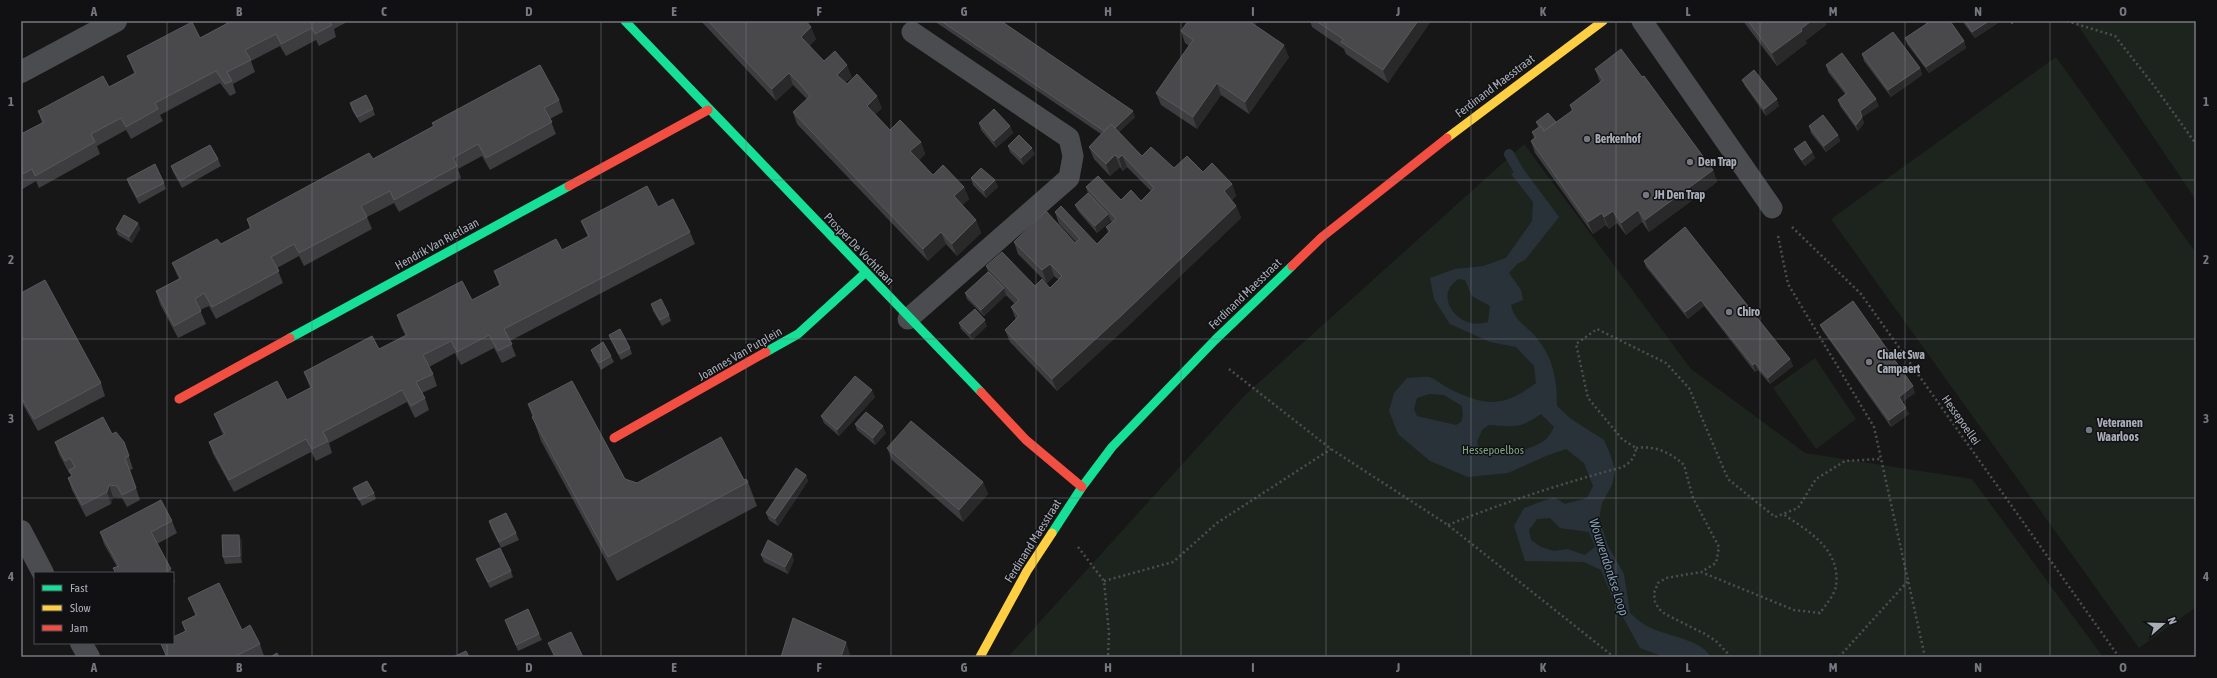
<svg xmlns="http://www.w3.org/2000/svg" width="2217" height="678" font-family="'Asap Condensed',sans-serif">
<rect width="100%" height="100%" fill="#171717"/>
<!-- green -->
<path fill="#1d241e" d="M2075,21H2196V200Z
M2056,57L2196,253V607L2139,648L1831,219Z
M1524,144L1691,369L1805,453L1972,479L2103,657H1008L1244,396Z
M1815,358L1856,419L1816,449L1773,388Z"/>
<!-- water -->
<path fill="#2a3239" fill-rule="evenodd" d="M1522,167L1559,217L1525,260L1517,264L1509,273L1521,290L1523,300L1511,305C1514,320 1525,325 1535,336C1553,357 1557,378 1557,406L1571,419L1604,440L1610,454L1615,470L1612,485L1602,503L1599,519L1608,546L1624,574L1630,613C1635,617 1640,622 1645,625C1663,636 1700,638 1711,657H1665L1640,648L1614,601L1601,570L1584,562L1525,561L1514,526L1524,508L1554,497L1565,504L1587,498L1593,486L1584,463L1566,449L1546,456L1508,473L1468,477L1430,461L1398,434L1389,411L1394,393L1407,378C1414,378 1423,376 1429,377C1435,378 1442,385 1448,388C1485,406 1501,409 1536,383L1534,366L1516,347L1490,342L1450,324L1434,299L1430,278L1455,269L1483,266L1506,258L1532,221L1533,202L1511,174ZM1459,279L1465,280L1472,296L1490,306L1488,322C1459,332 1431,295 1459,279ZM1429,394L1444,395L1462,406L1463,415L1461,422L1456,425L1417,416L1414,409L1417,398ZM1541,414L1554,427C1552,431 1549,437 1545,440C1531,450 1495,461 1480,451L1477,442L1482,430L1489,425C1517,427 1518,429 1541,414ZM1550,518L1560,528L1589,532L1595,547L1585,555L1567,549L1554,551L1541,547L1531,540L1529,530L1537,519Z"/>
<g fill="none" stroke-linecap="round" stroke-linejoin="round">
<!-- stream -->
<path stroke="#2a3239" stroke-width="10" d="M1509,154L1524,180"/>
<!-- path -->
<path stroke="#4d4e52" stroke-width="2.5" stroke-dasharray="2 3" stroke-linecap="butt" d="M2067,21L2115,36L2155,87L2196,144
M2011,23L2017,21
M1792,227L1861,294L2119,657
M1778,236L1788,284L1874,427L1925,657
M1229,369L1331,449L1448,525L1614,657
M1636,448C1655,445 1671,453 1684,465L1693,498L1719,547L1716,563L1701,572
M1448,525C1505,502 1563,483 1623,467C1631,462 1635,457 1636,448L1622,439L1588,398L1576,344L1597,329L1666,363L1689,388L1728,479L1775,517L1798,508L1816,479L1845,461L1880,459
M1078,547L1104,581L1109,633L1108,657
M1104,581L1173,562L1217,523L1331,449
M1731,657L1716,641L1705,634L1665,614L1659,609L1655,602L1654,593L1658,583L1666,578L1701,572L1794,610L1820,613C1825,606 1835,594 1836,586C1841,550 1810,532 1783,514
M1839,657L1908,581"/>
<!-- lane -->
<path stroke="#4b4c50" stroke-width="21" d="M1642,21L1772,208
M908,319L1069,178L1073,156L1069,138L912,32"/>
<!-- street -->
<path stroke="#4b4c50" stroke-width="22" d="M21,72L116,21
M21,531L43,573
M81,643L89,657"/>
<!-- fast -->
<path stroke="#16e098" stroke-width="9" d="M625,21L981,392
M290,338L569,186
M766,352L798,334L865,273
M1052,533L1082,487L1112,447L1215,340L1292,266"/>
<!-- slow -->
<path stroke="#ffcf43" stroke-width="9" d="M1447,138L1603,21
M980,657L1027,571L1052,533"/>
<!-- jam -->
<path stroke="#f24e42" stroke-width="9" d="M569,186L708,110
M1292,266L1322,237L1447,138
M981,392L1026,440L1082,487
M179,399L290,338
M614,438L766,352"/>
</g>
<!-- wall -->
<path fill="#3d3d3f" d="M225,21H349L334,29L336,37L319,46L316,40L286,56L280,46L251,61L255,72L233,84L236,93L230,96L220,83L160,115L163,121L131,139L126,130L97,146L100,154L39,188L36,181L21,190V134L42,123L38,111L109,87L134,73L127,56L200,38L226,24Z
M701,21H806L816,39L809,46L824,61L852,77L845,83L882,108L875,114L890,130L921,142L925,154L919,160L933,175L964,187L969,199L962,205L976,220L981,233L957,256L946,244L928,261L797,124L793,112L807,99L793,85L776,101Z
M934,21H1001L1135,117L1119,132L1142,156L1174,168L1203,172L1232,184L1236,196L1232,200L1236,206L1241,218L1127,327L1057,391L1010,342L1005,330L1016,320L1011,307L1015,304L1006,295L984,316L967,299L965,293L988,272L986,266L1035,286L1050,288L1059,280L1054,276L1047,283L1018,254L1014,242L1075,243L1076,242L1059,224L1055,212L1097,244L1108,232L1106,227L1112,222L1111,221L1097,233L1078,211L1075,205L1088,193L1086,187L1121,200L1141,201L1151,191L1127,167L1123,171L1120,167L1110,176L1094,159L1089,147L1101,134Z
M1258,21L1255,25L1289,57L1249,114L1221,95L1197,129L1161,105L1156,93L1189,46L1185,43L1181,31Z
M1310,21H1431L1388,83L1346,54L1344,49L1312,27Z
M1743,21H1825L1826,25L1805,41L1807,43L1777,66Z
M1924,21H1950L1964,41L1966,48L1929,73L1907,44L1905,38L1926,24Z
M1962,21H2001L1975,38Z
M1862,54L1920,68L1922,75L1891,97L1864,61Z
M1826,65L1879,106L1862,117L1864,123L1858,131L1840,106L1838,100L1845,94L1828,72Z
M1595,69L1642,77L1713,170L1717,182L1649,232L1642,222L1626,235L1617,223L1609,229L1606,225L1593,234L1535,153L1531,141L1534,138L1532,132L1538,127L1536,122H1556L1572,111L1570,105L1600,82Z
M1742,80L1779,106L1766,116L1745,86Z
M559,100L563,112L550,119L556,134L490,170L482,156L458,169L461,178L399,212L394,203L367,217L372,229L304,266L299,256L277,268L283,283L216,319L209,306L200,310L206,324L178,338L160,304L156,291L179,279L177,275L172,263L221,244L250,229L247,219L373,159L433,126L432,123Z
M350,103L373,109L375,115L360,123L352,110Z
M979,123L1010,126L1013,133L996,148L981,130Z
M1809,126L1838,135L1840,141L1826,152L1811,133Z
M1008,146L1035,154L1023,165L1010,152Z
M1794,149L1812,152L1815,158L1805,166L1797,155Z
M218,159L221,166L182,188L173,172L171,166Z
M971,178L995,180L998,187L986,198L973,185Z
M127,179L164,183L166,189L139,204L129,185Z
M658,207L690,232L695,244L510,341L516,356L502,363L494,348L461,365L455,353L429,367L433,374L437,386L422,393L425,398L429,410L415,418L407,402L329,443L332,453L316,461L311,452L234,492L213,454L209,442L223,435L219,426L214,414L287,400L310,388L304,372L379,349L405,335L401,327L397,315L472,300L499,285L494,271L562,250L588,237L581,221Z
M138,223L140,229L132,243L118,235L116,229Z
M1644,261L1790,359L1793,366L1770,384L1758,370L1755,372L1704,306L1688,319L1646,267Z
M21,293L101,383L105,396L38,431L21,401Z
M651,304L669,315L671,321L662,326L653,311Z
M959,323L987,326L972,340L961,329Z
M1820,325L1915,393L1902,402L1909,414L1891,427L1823,331Z
M609,335L630,348L632,354L621,360L611,341Z
M591,350L611,356L614,362L601,370L593,356Z
M875,397L839,436L824,423L821,416Z
M528,404L625,479L637,483L744,480L748,482L757,506L617,581L541,441Z
M855,424L886,433L875,445L857,430Z
M112,434L124,442L133,469L130,470L140,500L127,507L122,498L113,497L111,504L86,517L72,490L68,478L72,476L70,473H69L59,454L55,442Z
M887,448L983,482L988,494L963,522L892,460Z
M806,475L808,481L778,526L769,520L766,513Z
M353,488L374,493L376,499L362,506Z
M172,521L177,533L157,544L172,573H115L113,568L117,567L104,544L100,532Z
M489,521L516,533L519,540L501,548L491,528Z
M242,541V563L225,564L223,557Z
M761,555L794,560L788,574L764,562Z
M476,559L511,571L513,577L490,588L479,566Z
M173,576L175,582L173,583Z
M188,598L242,630L260,644L264,656L263,657H166L161,644L185,631L182,622L195,615Z
M505,620L539,634L542,640L518,651Z"/>
<!-- shaded-wall -->
<path fill="#29292a" d="M1247,21H1258L1251,32Z
M1418,21H1431L1388,83L1383,70Z
M1811,21H1825L1826,25L1805,41L1807,43L1777,66L1772,53L1801,29Z
M1989,21H2001L1975,38L1972,32Z
M811,27L816,39L805,49L801,37Z
M1964,41L1966,48L1929,73L1926,67Z
M1284,45L1289,57L1249,114L1245,102Z
M847,65L852,77L841,87L837,75Z
M1920,68L1922,75L1891,97L1888,90Z
M789,73L793,85L776,101L772,89Z
M1217,83L1221,95L1197,129L1193,117Z
M877,96L882,108L872,118L867,106Z
M1777,99L1779,106L1766,116L1764,109Z
M1876,99L1879,106L1862,117L1864,123L1858,131L1856,125L1860,111Z
M1133,111L1135,117L1110,141L1108,134Z
M1010,126L1013,133L996,148L994,141Z
M1838,135L1840,141L1826,152L1824,146Z
M921,142L925,154L915,163L910,151Z
M1032,148L1035,154L1023,165L1021,158Z
M1812,152L1815,158L1805,166L1802,160Z
M1115,155L1120,167L1110,176L1106,164Z
M1122,155L1127,167L1123,171L1119,158Z
M1713,170L1717,182L1649,232L1645,220Z
M995,180L998,187L986,198L984,191Z
M1232,184L1236,196L1228,203L1224,191Z
M964,187L969,199L958,209L954,196Z
M1236,206L1241,218L1127,327L1057,391L1052,379Z
M1638,210L1642,222L1626,235L1621,223Z
M1613,211L1617,223L1609,229L1604,217Z
M1602,213L1606,225L1593,234L1588,222Z
M1108,214L1111,221L1097,233L1095,226Z
M976,220L981,233L957,256L952,244Z
M138,223L140,229L132,243L129,237Z
M941,232L946,244L928,261L923,249Z
M1050,264L1054,276L1047,283L1042,270Z
M1004,288L1006,295L984,316L981,310Z
M1701,300L1704,306L1688,319L1685,312Z
M985,320L987,326L972,340L970,334Z
M1790,359L1793,366L1770,384L1768,378Z
M1755,363L1758,370L1755,372L1753,365Z
M1913,386L1915,393L1901,403L1899,397Z
M872,390L875,397L839,436L837,430Z
M1906,408L1909,414L1891,427L1889,420Z
M883,426L886,433L875,445L873,438Z
M806,475L808,481L778,526L775,519Z
M983,482L988,494L963,522L959,510Z
M109,485L113,497L111,504L107,492Z
M239,535L242,541V563L240,556Z
M792,554L794,560L788,574L785,567Z
M846,642L850,654L849,657H841Z"/>
<!-- building -->
<path fill="#49494c" stroke="#58595d" d="M227,21H330L332,25L315,34L312,28L281,44L276,34L245,50L251,60L227,72L232,81L225,84L216,71L155,103L158,109L126,127L121,118L91,134L95,142L35,176L32,169L21,175V134L44,122L38,111L103,76L109,87L136,73L127,56L192,22L200,38L228,23Z
M708,21H806L811,27L801,37L824,61L835,51L847,65L837,75L847,84L857,74L877,96L867,106L890,130L900,120L921,142L910,151L933,175L943,165L964,187L954,196L976,220L952,244L941,232L923,249L793,112L810,96L800,84L789,73L772,89Z
M941,21H1001L1133,111L1115,128L1111,124L1104,131Z
M1188,21H1249L1284,45L1245,102L1217,83L1193,117L1156,93L1193,40L1181,31Z
M1316,21H1418L1383,70L1341,42L1343,39Z
M1748,21H1811L1801,29L1802,31L1772,53Z
M1926,21H1950L1964,41L1926,67L1905,38L1928,23Z
M1965,21H1989L1972,32Z
M1893,32L1920,68L1888,90L1862,54Z
M1621,49L1642,77L1644,76L1713,170L1645,220L1638,210L1621,223L1613,211L1604,217L1602,213L1588,222L1531,141L1536,137L1532,132L1541,126L1544,131L1573,110L1570,105L1603,80L1595,69Z
M1842,53L1876,99L1860,111L1862,117L1856,125L1838,100L1847,93L1826,65Z
M540,65L559,100L544,108L552,122L486,158L478,144L453,158L457,166L394,200L390,191L361,206L367,217L299,253L294,244L271,257L279,271L212,307L204,293L195,299L201,311L174,326L156,291L181,278L172,263L217,239L221,244L251,228L247,219L369,153L373,159L434,126L432,123Z
M1754,70L1777,99L1764,109L1742,80Z
M366,95L373,109L357,117L350,103Z
M994,109L1010,126L994,141L979,123Z
M1548,113L1556,122L1544,131L1541,126H1540L1536,122Z
M1823,115L1838,135L1824,146L1809,126Z
M1111,124L1142,156L1151,147L1174,168L1187,156L1203,172L1212,163L1232,184L1224,191L1236,206L1122,315L1052,379L1005,330L1019,316L1011,307L1019,300L986,266L1002,252L1035,286L1042,279L1050,288L1062,276L1050,264L1042,270L1014,242L1046,211L1075,243L1080,239L1055,212L1061,206L1097,244L1110,231L1106,227L1116,219L1086,187L1098,176L1121,200L1131,190L1141,201L1154,188L1122,155L1119,158L1115,155L1106,164L1089,147Z
M1019,135L1032,148L1021,158L1008,146Z
M1805,141L1812,152L1802,160L1794,149Z
M210,145L218,159L180,181L171,166Z
M155,164L164,183L137,197L127,179Z
M981,168L995,180L984,191L971,178Z
M647,186L658,207L673,199L690,232L504,329L512,344L498,351L489,335L457,352L451,341L423,355L433,374L416,382L425,398L411,406L402,390L323,432L328,441L312,449L306,439L229,480L209,442L225,434L214,414L277,381L287,400L312,387L304,372L372,336L379,349L407,335L397,315L462,281L472,300L501,285L494,271L556,239L562,250L589,236L581,221Z
M1088,193L1108,214L1095,226L1075,205Z
M124,215L138,223L129,237L116,229Z
M1685,227L1790,359L1768,378L1755,363L1753,365L1701,300L1685,312L1644,261Z
M988,272L1004,288L981,310L965,293Z
M45,280L101,383L34,419L21,397V293Z
M661,299L669,315L660,320L651,304Z
M1853,301L1913,386L1899,397L1906,408L1889,420L1820,325Z
M975,309L985,320L970,334L959,323Z
M620,329L630,348L619,354L609,335Z
M603,342L611,356L599,363L591,350Z
M855,376L872,390L837,430L821,416Z
M572,381L625,479L637,483L721,437L744,480L746,479L748,482L608,557L532,417L534,416L528,404Z
M866,412L883,426L873,438L855,424Z
M103,417L112,434L116,432L124,442L129,456L125,458L136,488L122,495L117,486L109,485L107,492L82,505L68,478L72,476L69,470L75,467L70,458L65,461L55,442Z
M911,421L983,482L959,510L887,448Z
M796,468L806,475L775,519L766,513Z
M367,481L374,493L359,500L353,488Z
M161,500L172,521L151,532L171,569L164,573H116L113,568L119,566L100,532Z
M506,513L516,533L499,542L489,521Z
M222,535H239L240,556L223,557Z
M768,540L792,554L785,567L761,555Z
M500,548L511,571L488,582L476,559Z
M219,583L242,630L250,625L260,644L234,657H167L161,644L162,643H173V637L186,631L182,622L197,615L188,598Z
M528,609L539,634L516,645L505,620Z
M793,618L846,642L841,657H781Z
M571,632L583,657H555L548,643Z
M466,651L469,657H453Z
M277,653L279,657H270Z"/>
<!-- grid -->
<path fill="none" stroke="#757880" stroke-width="1" stroke-opacity="0.55" d="M167,21V573M312,21V657M457,21V657M601,21V657M746,21V657M891,21V657M1036,21V657M1181,21V657M1326,21V657M1471,21V657M1616,21V657M1760,21V657M1905,21V657M2050,21V657M21,180H2196M21,339H2196M21,498H2196M167,643V657"/>
<!-- markers -->
<g fill="#757880" stroke="#111113" stroke-width="1.5">
<circle cx="1587" cy="139" r="4"/>
<circle cx="1690" cy="162" r="4"/>
<circle cx="1646" cy="195" r="4"/>
<circle cx="1729" cy="312" r="4"/>
<circle cx="1869" cy="362" r="4"/>
<circle cx="2089" cy="430" r="4"/>
</g>
<g text-anchor="middle" dominant-baseline="central" stroke-width="3" stroke-linejoin="round" paint-order="stroke">
<!-- street labels -->
<g font-size="12" fill="#a8adb8" stroke="#111113">
<text transform="translate(1495 86) rotate(-37)">Ferdinand Maesstraat</text>
<text transform="translate(437 244) rotate(-29)">Hendrik Van Rietlaan</text>
<text transform="translate(859 249) rotate(46)">Prosper De Vochtlaan</text>
<text transform="translate(1245 294) rotate(-44)">Ferdinand Maesstraat</text>
<text transform="translate(740 354) rotate(-30)">Joannes Van Putplein</text>
<text transform="translate(1961 420) rotate(55)">Hessepoellei</text>
<text transform="translate(1033 541) rotate(-58)">Ferdinand Maesstraat</text>
</g>
<!-- poi labels -->
<g font-size="12" font-weight="bold" fill="#a8adb8" stroke="#111113" text-anchor="start">
<text x="1595" y="139">Berkenhof</text>
<text x="1698" y="162">Den Trap</text>
<text x="1654" y="195">JH Den Trap</text>
<text x="1737" y="312">Chiro</text>
<text x="1877" y="355">Chalet Swa<tspan x="1877" dy="14">Campaert</tspan></text>
<text x="2097" y="423">Veteranen<tspan x="2097" dy="14">Waarloos</tspan></text>
</g>
<!-- park labels -->
<g font-size="12" fill="#7fa381" stroke="#111113">
<text x="1493" y="450">Hessepoelbos</text>
</g>
<!-- water labels -->
<g font-size="13" font-style="italic" fill="#7f9bb3" stroke="#111113">
<text transform="translate(1609 567) rotate(72)">Wouwendonkse Loop</text>
</g>
</g>
<!-- border -->
<rect width="2217" height="678" fill="none" stroke="#111113" stroke-width="44"/>
<!-- legend -->
<rect x="34" y="572" width="140" height="72" fill="#111113" stroke="#4d4f55"/>
<rect x="42" y="585" width="20" height="6" fill="#16e098" stroke="#4d4f55"/>
<text x="70" y="592" font-size="12" fill="#a8adb8">Fast</text>
<rect x="42" y="605" width="20" height="6" fill="#ffcf43" stroke="#4d4f55"/>
<text x="70" y="612" font-size="12" fill="#a8adb8">Slow</text>
<rect x="42" y="625" width="20" height="6" fill="#f24e42" stroke="#4d4f55"/>
<text x="70" y="632" font-size="12" fill="#a8adb8">Jam</text>
<!-- north arrow -->
<g transform="translate(2163 624) rotate(70)" stroke="#111113" stroke-width="3" paint-order="stroke">
<path d="M0-3L7 15L0 10L-7 15Z" fill="#a8adb8"/>
<text y="-6" font-size="11" font-weight="bold" text-anchor="middle" fill="#a8adb8">N</text>
</g>
<rect x="22" y="22" width="2173" height="634" fill="none" stroke="#757880" stroke-width="1.5"/>
<g font-size="13" text-anchor="middle" font-weight="bold" fill="#757880">
<text x="94" y="16">A</text>
<text x="239" y="16">B</text>
<text x="384" y="16">C</text>
<text x="529" y="16">D</text>
<text x="674" y="16">E</text>
<text x="819" y="16">F</text>
<text x="964" y="16">G</text>
<text x="1108" y="16">H</text>
<text x="1253" y="16">I</text>
<text x="1398" y="16">J</text>
<text x="1543" y="16">K</text>
<text x="1688" y="16">L</text>
<text x="1833" y="16">M</text>
<text x="1978" y="16">N</text>
<text x="2123" y="16">O</text>
<text x="11" y="106">1</text>
<text x="2206" y="106">1</text>
<text x="11" y="264">2</text>
<text x="2206" y="264">2</text>
<text x="11" y="423">3</text>
<text x="2206" y="423">3</text>
<text x="11" y="581">4</text>
<text x="2206" y="581">4</text>
<text x="94" y="672">A</text>
<text x="239" y="672">B</text>
<text x="384" y="672">C</text>
<text x="529" y="672">D</text>
<text x="674" y="672">E</text>
<text x="819" y="672">F</text>
<text x="964" y="672">G</text>
<text x="1108" y="672">H</text>
<text x="1253" y="672">I</text>
<text x="1398" y="672">J</text>
<text x="1543" y="672">K</text>
<text x="1688" y="672">L</text>
<text x="1833" y="672">M</text>
<text x="1978" y="672">N</text>
<text x="2123" y="672">O</text>
</g>
</svg>
